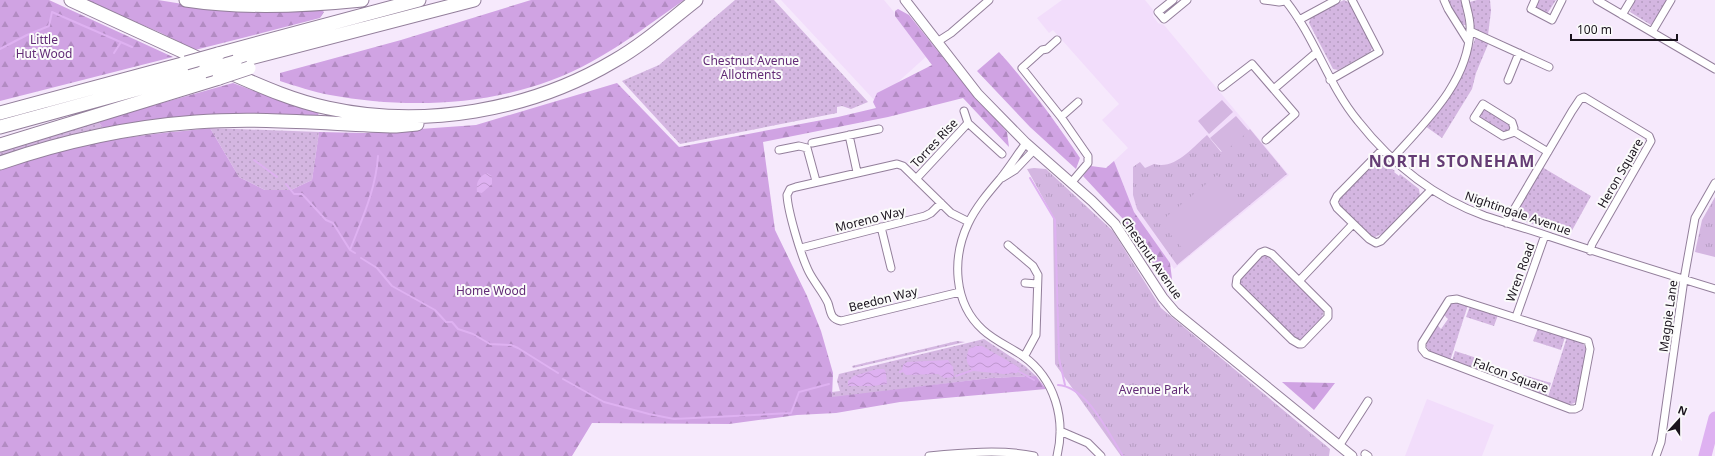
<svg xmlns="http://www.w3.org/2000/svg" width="1715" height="456" font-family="'Noto Sans',sans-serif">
<defs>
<pattern id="grass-dots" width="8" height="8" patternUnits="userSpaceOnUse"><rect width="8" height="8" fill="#d4b6e1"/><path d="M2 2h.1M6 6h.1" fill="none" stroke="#b59cc1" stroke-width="1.8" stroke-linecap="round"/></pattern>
<pattern id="forest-firs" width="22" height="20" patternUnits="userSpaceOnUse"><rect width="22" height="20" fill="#d0a3e3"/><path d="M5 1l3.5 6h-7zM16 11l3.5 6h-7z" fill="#b28bc2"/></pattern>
<pattern id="park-tufts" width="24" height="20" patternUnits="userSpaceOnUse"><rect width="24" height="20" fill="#d4b6e1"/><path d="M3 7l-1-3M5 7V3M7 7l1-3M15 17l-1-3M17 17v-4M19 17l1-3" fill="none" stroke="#b59cc1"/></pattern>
<pattern id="water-waves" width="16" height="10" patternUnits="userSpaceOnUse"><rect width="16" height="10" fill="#deb1f1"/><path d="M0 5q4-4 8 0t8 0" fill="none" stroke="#be97ce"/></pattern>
</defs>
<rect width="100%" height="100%" fill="#f6e9fc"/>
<!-- built -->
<path fill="#f2ddfb" d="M781,0H884L929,54L876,102Z
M1062,0H1145L1154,11L1153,16L1156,20L1158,23L1164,25L1289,175L1174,269L1134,212L1113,162L1128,148L1102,120L1119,104L1053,30L1049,33L1037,18Z
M1427,399L1494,425L1482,456H1405Z"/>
<!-- grass -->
<path fill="url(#grass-dots)" d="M735,0H774L868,102L851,109L842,106L837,107V113L680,144L622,81L659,65Z
M1344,0L1350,3L1373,47L1370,52L1338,70L1333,69L1309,23L1311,16Z
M1447,0H1461L1466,25H1461Z
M1477,0H1490L1491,11L1488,35L1474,29L1470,2Z
M1538,0H1556L1547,14L1537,10L1536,6Z
M1635,0H1668L1651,25L1630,12Z
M1476,36L1489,42L1476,73L1472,89L1442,138L1425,126L1467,62Z
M1483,104L1513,125L1506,136L1474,118Z
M98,121L103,128L63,137L0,157V150Z
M210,128L319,132L312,180L291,190H265L239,177Z
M1380,160L1395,171L1394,172L1399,176L1400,174L1419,189L1420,196L1384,233L1375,237L1368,234L1340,207L1339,202L1340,198L1376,161Z
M1542,167L1591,196L1569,236L1523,221L1517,217L1516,212Z
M1266,255L1322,307C1328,318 1310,331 1303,339L1299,340L1295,338L1240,285C1239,277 1258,256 1266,255Z
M1457,303L1468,305L1450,361C1441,357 1429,355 1426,345L1437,325L1441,329L1448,319L1444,315L1451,304Z
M1470,306L1498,315L1494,326L1466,317Z
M1538,328L1565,337L1561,350L1533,341Z
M1567,337L1582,342L1586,349L1578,400C1570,409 1557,401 1548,397Z
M984,339L1025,366L1036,376L990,378L832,398V392L840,391L837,381L839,374Z
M957,341L965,342L853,368L852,366Z
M1455,351L1483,360L1479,372L1452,361Z
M1524,375L1551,383L1546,397L1519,387L1522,377Z"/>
<!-- forest -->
<path fill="url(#forest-firs)" d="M0,0H49L173,57L0,101Z
M84,0H158L189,5L319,8L324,12L320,18L195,50L159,32Z
M531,0H684C654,21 624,44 591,62C513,105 416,111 330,95C313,92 296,86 280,81V73L401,40Z
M898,9L909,15L965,85L1007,132L1009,147L963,98L888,117L763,142L775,230L807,296L821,331L833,373L832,397L990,378L1036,376L1046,389L900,402L836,413L797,415L729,424L592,423L572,456H0V170C66,141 139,136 210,128L239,177L265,190H291L312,180L319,132L364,133L476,125L617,83L679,147L838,117L876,108L873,102L877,93L932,65L895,16V11Z
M999,52C1029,85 1055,121 1080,158L1076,169L1030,127L977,71Z
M233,83L262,94L319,111L318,116L215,114L170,118L103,128L98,121Z
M1114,161L1134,212L1170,263L1174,295L1123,219L1083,176L1091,166L1106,168Z
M1282,382L1335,383L1314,410Z"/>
<!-- park -->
<path fill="url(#park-tufts)" d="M1250,129L1287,174L1177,265L1137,209L1133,195V167L1140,162L1145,168L1154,164C1175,170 1192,148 1207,135L1221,152Z
M1034,168L1046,169L1113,231L1161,308L1330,449L1329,456H1121L1055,364L1053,216L1027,169Z
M1715,197V257L1695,252L1702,220Z"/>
<!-- pitch -->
<path fill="#d4b6e1" d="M1222,100L1233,112L1209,134L1198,121Z
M1236,116L1249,131L1223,153L1210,138Z
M1217,175L1244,208L1188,255L1160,222Z"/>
<!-- water -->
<path fill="url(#water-waves)" d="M487,173L492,176V184L482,193L477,192C476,183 478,177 487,173Z
M976,346H982L1020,368L1017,373L1004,374L973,371C966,363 965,359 969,349Z
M948,360L953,367L954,377L944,378L938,374L906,375L902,371L903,365L907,362Z
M877,369H884L886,373L887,384L873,386H848V381L854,376Z"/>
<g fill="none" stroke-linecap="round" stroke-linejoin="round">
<!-- stream -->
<path stroke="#deb1f1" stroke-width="2" d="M0,49L27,35L49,26L52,12L132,47
M114,53L121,42
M254,160L277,177
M1030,178L1055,220L1059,358L1065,385
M286,184L294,194H302L326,220L333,223L350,250L355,253
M350,250C362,219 376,189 378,156
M361,258L377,268L392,286L435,310L446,322H452L458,329L473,334L490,344L511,345L518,348L558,373
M1018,371L1034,380
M900,372L902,371
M956,376L973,370
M563,379L604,402L649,414L674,419L791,413L799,392L829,384
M1058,385C1088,387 1108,433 1123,456"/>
<!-- river -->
<path stroke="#deb1f1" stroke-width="13" d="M1705,456L1715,418"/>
<!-- minor casing -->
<g stroke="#937f9b" stroke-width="9">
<path id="minor" d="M1173,0L1158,12L1164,19L1187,0
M1264,0L1279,2L1285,1
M1285,0C1315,37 1328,85 1358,121C1392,164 1433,197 1485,216C1506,223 1529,229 1551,237C1605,255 1660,272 1715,289
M1444,0L1448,9L1468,41
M1535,0L1531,9L1552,20L1562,0
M1597,0L1715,69
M1622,15L1631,0
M1299,20L1336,0
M1470,31L1549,67
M1652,32L1671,0
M1057,40L1047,49L1042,50L1022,68L1061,117L1088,156V163L1071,183
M937,42L951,33L989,0
M1330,80L1379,52L1352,0
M1508,80L1519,53
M1222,87L1252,64L1295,114L1266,140
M1275,88L1317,52
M1483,104L1512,122L1514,128L1512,133L1503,136L1474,118Z
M964,111L968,123L1002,154
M1061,117L1078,102
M1513,131L1548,152
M849,135L857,172
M812,143L879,129
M1026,143C1017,155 1009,168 1000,179C988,193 976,207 968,224C952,258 953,303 983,330C995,341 1010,347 1023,356C1055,379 1066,419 1057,456
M779,150L799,146L807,148L816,181
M1382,150L1337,196L1334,202L1337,208L1369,239L1376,243L1381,241L1431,190
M1392,159C1425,122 1468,83 1470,30C1471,20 1467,10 1465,0
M1002,178L1015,170L1034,150
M916,179L968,123
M1506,223L1572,111L1580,99L1584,97L1649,136L1651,141L1592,244L1590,251
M881,227L891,268
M1008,245L1033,266L1038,275L1036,335L1024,357
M801,248L925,216L931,213L941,203
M1265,251L1272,254L1328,310V317L1302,344H1299L1292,340L1236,285L1237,278L1260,253Z
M1299,281L1353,224
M1025,283L1037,284
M960,292L841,321C830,319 831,312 828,303C823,292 814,282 809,272C801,256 788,212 787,195L790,189L796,187L897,164L903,166L951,213L969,222
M1457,299L1588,341L1590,349L1579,407L1575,409H1570L1426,354L1422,349V343L1449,300Z
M1516,317L1545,235
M1060,431L1088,443L1101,456
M1339,446L1368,401
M1365,454L1368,456
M929,456C959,453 1004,449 1034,456
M1656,456L1661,442L1684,279L1695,218L1715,183"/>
</g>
<!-- tertiary casing -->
<g stroke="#937f9b" stroke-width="11">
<path id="tertiary" d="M905,0L978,94L1026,143L1092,201L1115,224L1163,298L1175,312L1352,456"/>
</g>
<!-- motorway casing -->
<g stroke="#937f9b" stroke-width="15">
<path id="motorway" d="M71,0L206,62
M186,0C244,9 304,6 362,0
M218,54L419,0
M235,62L474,0
M226,71C258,85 293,101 328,108C423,129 530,111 614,61C644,44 669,21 696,0
M0,113L186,63
M0,127L204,71
M0,145L219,78
M0,163C64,141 129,127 196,122C262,117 330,124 396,126L417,124"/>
</g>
<!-- minor -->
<use href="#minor" stroke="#fff" stroke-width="7"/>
<!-- tertiary -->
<use href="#tertiary" stroke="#fff" stroke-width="9"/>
<!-- motorway -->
<use href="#motorway" stroke="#fff" stroke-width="13"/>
<!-- motorway-bridge casing -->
<g stroke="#937f9b" stroke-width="15" stroke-linecap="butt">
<path id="motorway-bridge" d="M186,63L218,54
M204,71L235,62
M219,78L249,68"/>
</g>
<!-- motorway-bridge -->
<use href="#motorway-bridge" stroke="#fff" stroke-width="13"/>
</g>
<g text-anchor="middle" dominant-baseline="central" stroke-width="4" stroke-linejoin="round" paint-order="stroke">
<!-- park labels -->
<g font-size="12" fill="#622b76" stroke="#fbfbfb">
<text x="44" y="39">Little<tspan x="44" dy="14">Hut Wood</tspan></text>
<text x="751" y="60">Chestnut Avenue<tspan x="751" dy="14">Allotments</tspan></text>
<text x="491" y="290">Home Wood</text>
<text x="1154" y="389">Avenue Park</text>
</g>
<!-- street labels -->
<g font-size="12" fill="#1a131d" stroke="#fbfbfb">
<text transform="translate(934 143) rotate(-47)">Torres Rise</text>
<text transform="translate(1620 173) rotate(-60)">Heron Square</text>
<text transform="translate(1518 213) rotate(19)">Nightingale Avenue</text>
<text transform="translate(870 219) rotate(-14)">Moreno Way</text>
<text transform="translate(1152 258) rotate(55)">Chestnut Avenue</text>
<text transform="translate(1520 272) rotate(-70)">Wren Road</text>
<text transform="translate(883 299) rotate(-14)">Beedon Way</text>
<text transform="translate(1668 316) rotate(-82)">Magpie Lane</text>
<text transform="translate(1511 375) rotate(20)">Falcon Square</text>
</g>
<!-- district labels -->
<g font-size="16" font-weight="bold" letter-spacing="1" fill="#643c74" stroke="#fbfbfb">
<text x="1452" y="161">NORTH STONEHAM</text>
</g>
</g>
<!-- north arrow -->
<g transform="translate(1679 420) rotate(21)" stroke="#fbfbfb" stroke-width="3" paint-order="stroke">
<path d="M0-3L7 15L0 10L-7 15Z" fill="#1a131d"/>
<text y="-6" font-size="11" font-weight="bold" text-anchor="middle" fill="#1a131d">N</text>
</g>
<!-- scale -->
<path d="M1571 34v6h106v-6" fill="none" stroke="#1a131d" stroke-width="2"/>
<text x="1577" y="34" font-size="12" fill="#1a131d" stroke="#fbfbfb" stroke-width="3" paint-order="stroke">100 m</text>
</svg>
